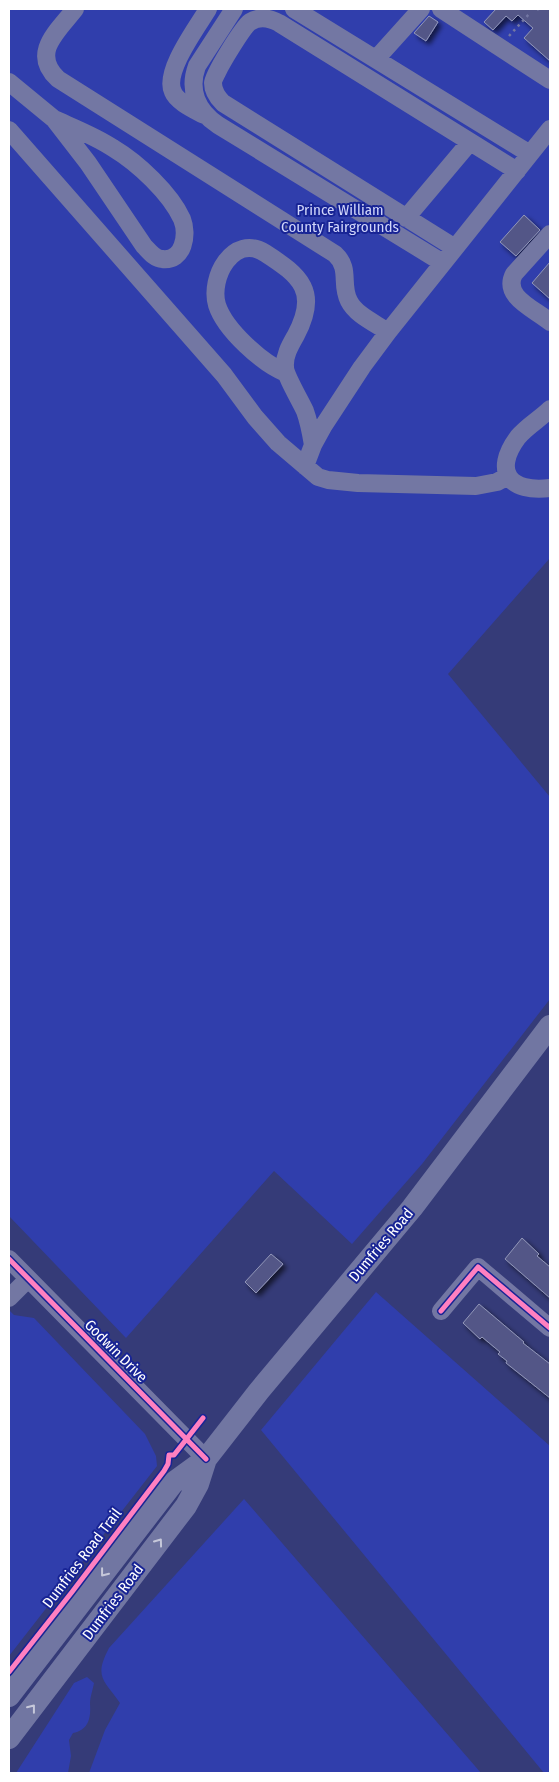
<svg xmlns="http://www.w3.org/2000/svg" width="559" height="1782" font-family="'Fira Sans Condensed',sans-serif">
<defs>
<filter id="shadow"><feDropShadow dx="3.5" dy="3.5" stdDeviation="2.5" flood-color="#0009"/></filter>
</defs>
<rect width="100%" height="100%" fill="#353b78"/>
<!-- green -->
<path fill="#303eac" d="M9,9H550V558L448,674L550,797V999L422,1164L352,1244L274,1171L126,1338L9,1216Z
M376,1292L550,1446V1773H544L261,1430Z
M9,1310L14,1315L34,1318L145,1434L156,1456L157,1466L9,1656Z
M244,1499L481,1773H89L105,1730L120,1703C103,1679 94,1677 109,1648Z
M87,1677L94,1683C93,1689 90,1697 90,1704C91,1717 89,1730 73,1733L69,1740L71,1756L68,1773H16L74,1683Z"/>
<!-- building -->
<path fill="#525787" stroke="#9296b8" filter="url(#shadow)" d="M496,9H550V61L524,38L533,28L518,15L512,21L506,16L493,30L484,22Z
M429,16L438,22L426,41L414,33Z
M524,215L540,230L516,256L500,242Z
M550,262V299L532,283Z
M522,1238L539,1254L537,1256L550,1267V1298L505,1259Z
M271,1254L283,1264L256,1293L245,1282Z
M479,1304L524,1342L523,1343L550,1364V1398L506,1363L507,1361L498,1354L500,1352L482,1337L480,1339L463,1323Z"/>
<g fill="none" stroke-linecap="round" stroke-linejoin="round">
<!-- path -->
<path stroke="#7377a3" stroke-width="2.5" stroke-dasharray="2.5 4" stroke-linecap="butt" d="M537,10L539,9
M509,36L530,13"/>
<!-- minor -->
<path stroke="#7377a3" stroke-width="18" d="M75,9C58,31 30,53 58,79L335,254C351,269 340,284 349,301C356,315 375,323 388,332
M234,9L197,66C188,90 197,111 218,125L443,263
M294,9L530,154
M441,9L550,80
M376,59L421,9
M9,82L54,119L88,163L144,246C149,251 155,259 162,259C184,262 188,234 182,219C170,193 138,163 113,148C95,136 74,128 54,119
M204,115C195,110 177,102 173,92C163,72 198,26 208,9
M9,130L224,375L255,417L278,443L318,477L328,480L358,483L476,486L497,482L508,476
M406,218L470,142
M550,234L514,274C502,297 535,309 550,322
M455,248L223,103C217,97 213,91 213,83C213,75 243,27 250,22C259,16 270,18 279,23L517,171
M286,373C263,364 225,330 217,305C209,278 233,233 265,253C301,276 319,292 296,335C291,344 284,355 285,367C285,375 301,402 305,411C309,422 311,433 313,445
M550,409C540,419 527,426 518,437C492,472 510,493 550,488
M305,466L313,445L324,425L362,367L388,332L550,129
M9,1259L206,1459
M9,1298L28,1279
M441,1311L478,1267L550,1328"/>
<!-- major -->
<path stroke="#7176a2" stroke-width="22" d="M9,1696L173,1483L206,1459L259,1391L412,1208L550,1026
M9,1738L186,1506L198,1484L206,1459"/>
<!-- cycleway casing -->
<g stroke="#182495" stroke-width="8">
<path id="cycleway" d="M9,1259L206,1459
M441,1311L478,1267L550,1328
M9,1672L72,1592L164,1471L168,1464L169,1455H174L203,1418"/>
</g>
<!-- cycleway -->
<use href="#cycleway" stroke="#ff80c0" stroke-width="5"/>
</g>
<!-- one-way arrows -->
<defs><path id="oneway-chevron" d="M-2-3.5L2.5 0L-2 3.5" fill="none" stroke-width="1.6" stroke-linecap="round" stroke-linejoin="round" transform="scale(1.25)"/></defs>
<g stroke="#c6c8da">
<use href="#oneway-chevron" transform="translate(159 1542) rotate(-54)"/>
<use href="#oneway-chevron" transform="translate(104 1573) rotate(128)"/>
<use href="#oneway-chevron" transform="translate(32 1708) rotate(-52)"/>
</g>
<g text-anchor="middle" dominant-baseline="central" stroke-width="4" stroke-linejoin="round" paint-order="stroke">
<!-- park labels -->
<g font-size="15" fill="#d1d6fb" stroke="#182495">
<text x="340" y="210">Prince William<tspan x="340" dy="17">County Fairgrounds</tspan></text>
</g>
<!-- street labels -->
<g font-size="15" fill="#fff" stroke="#182495">
<text transform="translate(381 1245) rotate(-50)">Dumfries Road</text>
<text transform="translate(116 1351) rotate(45)">Godwin Drive</text>
<text transform="translate(82 1558) rotate(-53)">Dumfries Road Trail</text>
<text transform="translate(113 1602) rotate(-53)">Dumfries Road</text>
</g>
</g>
<!-- border -->
<rect width="559" height="1782" fill="none" stroke="#ffffff" stroke-width="20"/>
</svg>
